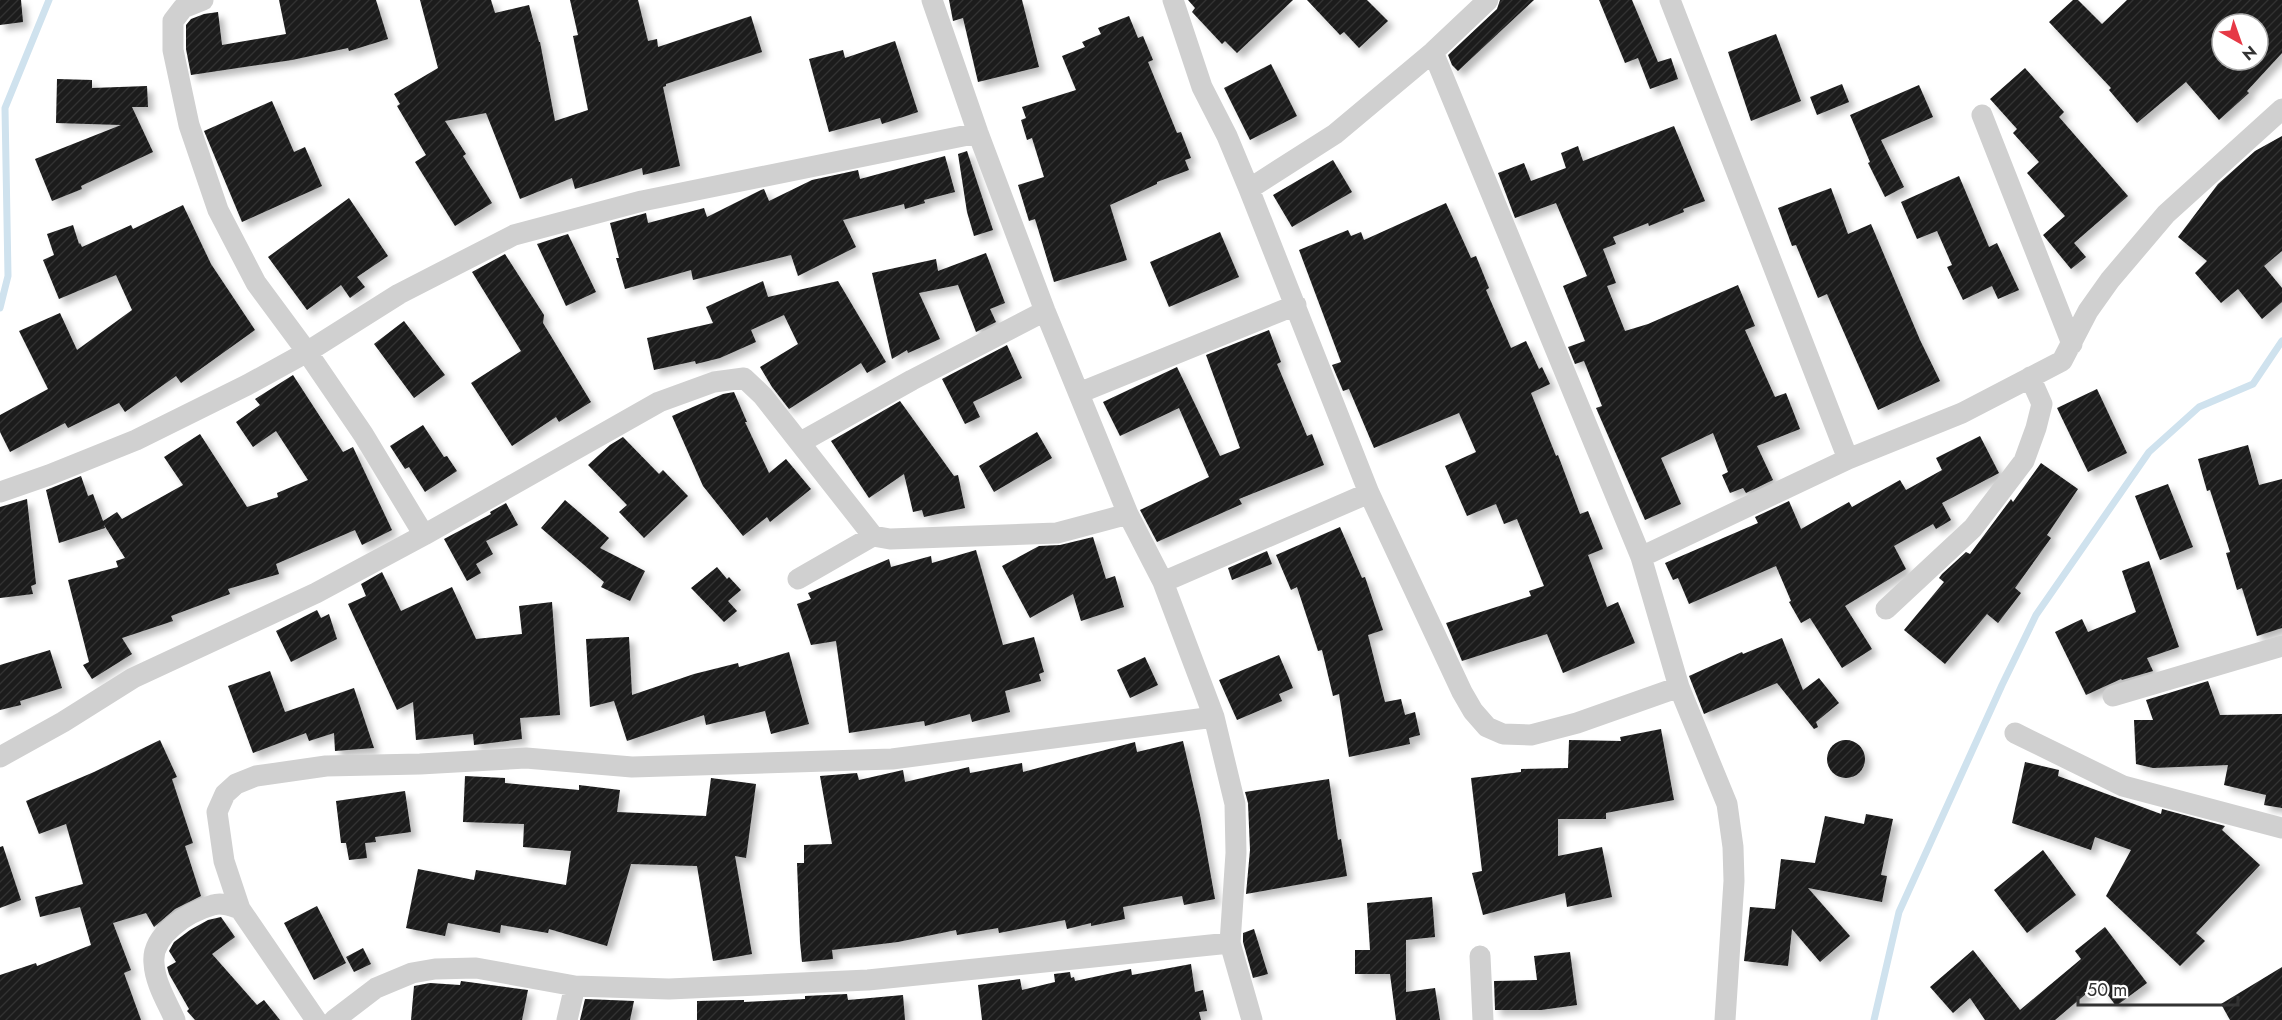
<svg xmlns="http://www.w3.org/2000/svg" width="2282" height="1020" font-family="Jost,sans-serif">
<defs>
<pattern id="building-hatch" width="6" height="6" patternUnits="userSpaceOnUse" patternTransform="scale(1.5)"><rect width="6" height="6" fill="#1a1a1a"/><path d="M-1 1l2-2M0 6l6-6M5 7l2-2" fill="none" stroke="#333"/></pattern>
<filter id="shadow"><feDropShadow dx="5.5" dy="5.5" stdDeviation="3" flood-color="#0004"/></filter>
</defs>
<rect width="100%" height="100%" fill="#fff"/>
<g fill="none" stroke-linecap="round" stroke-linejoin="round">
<!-- stream -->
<path stroke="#cfe2ee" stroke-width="7" d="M0,308L8,276L5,108L49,0
M1874,1020L1899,912L2002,685L2036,615L2149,452L2199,407L2253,384L2282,341"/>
</g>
<!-- building -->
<path fill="url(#building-hatch)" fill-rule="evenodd" filter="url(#shadow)" d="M0,0H21L23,22L0,25Z
M279,0H376L388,39L349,51L348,48L292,60L191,75L186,49V25L191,19L204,14L218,12L222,45L286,34Z
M420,0H491L495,13L529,5L539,42H540L555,121L588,110L573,36L578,35L570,0H638L648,41L657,39L658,47L751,16L762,52L666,84V86L663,87L680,166L643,175L642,168L575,189L572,178L520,199L486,113L445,121L466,154L463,156L492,203L455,226L415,162L426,155L397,106L400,104L394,94L438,68Z
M949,0H1022L1039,67L978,82L963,18L953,21Z
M1188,0H1293L1237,53L1225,41L1222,44L1192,12L1195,8Z
M1307,0H1367L1388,21L1359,48L1344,32L1340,35Z
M1500,0H1534L1458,71L1452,65L1448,55L1497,9Z
M1599,0H1632L1658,62L1671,58L1678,79L1650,89L1638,58L1625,63Z
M2073,0H2078L2102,24L2127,0H2282V53L2247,91L2249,93L2219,120L2186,82L2137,123L2109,90L2111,88L2049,22ZM2222,24H2258V60H2222Z
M1129,16L1138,38L1143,36L1153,60L1148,62L1177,133L1181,132L1191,158L1185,160L1189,170L1157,182V184L1110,205L1127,260L1054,282L1035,219L1029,221L1018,185L1044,177L1032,138L1027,140L1021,120L1026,118L1022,107L1076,90L1062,56L1085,47L1082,42L1101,34L1098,28Z
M1776,34L1801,101L1751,121L1728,52Z
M895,41L918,112L882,124L880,118L829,132L809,59L843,50L845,58Z
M1271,64L1297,116L1250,140L1224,88Z
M2025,68L2064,112L2059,117L2128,196L2074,243L2086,257L2071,269L2043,235L2065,216L2027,173L2039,162L2013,133L2017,129L1990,99Z
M57,79L92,80V88L147,86L148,107H132L153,152L81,186L82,189L52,201L35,159L121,125L56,123Z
M1842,84L1849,102L1817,115L1810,97Z
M1919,85L1933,117L1881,140L1904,187L1885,197L1868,163L1870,162L1850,115Z
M272,101L294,152L305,147L322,186L242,222L204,131Z
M1674,126L1705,201L1683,209L1684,212L1649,226L1648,223L1613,237L1616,244L1603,249L1616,283L1607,286L1625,331L1648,324L1738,285L1755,326L1745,330L1775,397L1786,393L1800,429L1757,446L1773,480L1746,493L1743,488L1730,493L1722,475L1728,472L1713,433L1661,458L1681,504L1645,520L1596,408L1602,406L1584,361L1575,364L1568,347L1585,341L1563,286L1587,276L1556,203L1515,218L1498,173L1524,163L1531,181L1566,168L1561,153L1578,146L1583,161Z
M2282,136V251L2264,266L2282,288V302L2262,319L2238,289L2221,303L2195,273L2207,261L2178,237L2218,184L2255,151Z
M967,151L993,230L974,236L967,212L958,154Z
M945,156L955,192L924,200L925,203L905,209L904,204L843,220L856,247L798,276L791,255L693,280L691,270L625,289L616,258H619L610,223L646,213L648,223L704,208L707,217L761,190L764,189L769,201L812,180L858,170L860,179Z
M1333,160L1352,192L1292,227L1273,195Z
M1959,176L1989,247L1997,243L2019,290L1998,299L1992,286L1963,300L1947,267L1952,265L1937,231L1917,239L1901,202Z
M1831,188L1848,234L1871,224L1920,340L1940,381L1878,410L1827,294L1818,298L1796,245L1792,246L1778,208Z
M349,198L388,256L357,277L365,287L350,298L341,285L307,310L268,257Z
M1446,203L1471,258L1476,256L1489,288L1486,290L1511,348L1526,341L1539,369L1542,367L1550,384L1531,393L1556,456L1558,455L1580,514L1588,511L1603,549L1588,555L1607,607L1618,602L1635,643L1563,673L1547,634L1462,661L1446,623L1531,596L1529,591L1544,586L1517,519L1504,524L1496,504L1467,516L1445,466L1476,452L1459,413L1374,448L1349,389L1343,391L1332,365L1341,362L1299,250L1348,230L1351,236L1361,232L1364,240Z
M183,205L211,264L255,330L181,383L176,376L125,412L119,403L68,428L65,423L10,452L0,432V415L48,389L19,331L60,313L77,350L132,310L116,275L59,299L43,260L54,255L47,234L73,225L79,244L80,243L82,247L131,225L133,229Z
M1220,232L1239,277L1169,307L1150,262Z
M568,234L596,292L566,306L537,244Z
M986,253L1005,303L990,309L996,322L976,332L958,285L919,293L940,339L908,353L907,350L892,359L872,273L936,259L938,271Z
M505,254L544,315L543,323L591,402L559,422L556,417L512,446L471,383L521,351L472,272Z
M763,281L768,297L838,281L886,362L867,373L861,363L789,409L772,387L760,367L798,344L784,315L751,330L756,342L720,358L696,364L695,361L654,370L647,338L713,323L706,307Z
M404,321L445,375L414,398L374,344Z
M1269,330L1281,362L1277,364L1307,436L1312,434L1324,465L1239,499L1242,504L1157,542L1140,510L1209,477L1179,408L1120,436L1103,402L1177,367L1220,456L1240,448L1206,355Z
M1007,345L1022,378L973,402L980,417L965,424L942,379Z
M293,375L343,452L353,447L392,530L362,545L355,530L276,564L279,574L228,589L230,594L171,616L173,621L122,638L132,654L92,679L83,665L89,662L68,580L118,567L116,561L125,558L104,525L105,528L59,543L46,490L81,476L88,496L93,494L103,521L117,512L122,519L183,485L164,457L200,434L247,507L278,497L277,493L308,480L276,431L253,447L236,422L260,405L255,399Z
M2097,389L2127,453L2088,472L2057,408Z
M734,392L747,422H745L769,473L786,459L811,489L770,522L767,517L743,536L703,486L672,416L723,394Z
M900,401L954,476L958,475L965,508L924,517L922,510L913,512L904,474L869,498L831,441Z
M423,425L444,457L447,456L457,471L425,492L409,467L405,469L390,446Z
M1037,432L1052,458L994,492L979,466Z
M1980,436L1999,473L1942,503L1951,520L1936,529L1933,524L1894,546L1906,569L1845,606L1872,649L1842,668L1810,618L1801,623L1789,602L1791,601L1776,566L1689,604L1678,578L1673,580L1665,563L1758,523L1755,517L1789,501L1801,529L1849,502L1852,507L1900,480L1906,490L1942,470L1936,458Z
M623,437L659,474L663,470L688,496L644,538L619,512L627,505L588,465L610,445Z
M2248,445L2259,485L2282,479V628L2257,636L2242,588L2237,590L2226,553L2230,552L2210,490L2207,491L2198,459Z
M2041,463L2078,489L2047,535L2051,538L2015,588L2021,593L1998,623L1987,614L1945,664L1904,630L1944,582L1939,578L1942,574L1966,552L1970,554L2011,499L2013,502Z
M2168,484L2193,547L2160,560L2135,496Z
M27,499L36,584L31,586L33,594L0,598V507Z
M565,500L609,538L600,548L645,571L630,601L601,587L604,582L541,528Z
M506,503L518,525L486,541L493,554L476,564L481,573L467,581L444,539L491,514L490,512Z
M1340,527L1362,578L1365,577L1383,630L1368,635L1385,702L1401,699L1405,715L1415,712L1420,735L1409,738L1410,744L1349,757L1339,694L1333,696L1322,650L1318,651L1297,587L1291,590L1276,555Z
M1093,537L1106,579L1115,576L1124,607L1081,621L1073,594L1030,618L1002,566L1039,546L1060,545Z
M976,550L1003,645L1034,637L1044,672L1039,674L1041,681L1005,691L1010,712L972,722L970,714L925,726L924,721L849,733L836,641L811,645L797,604L811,599L808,593L889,559L891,567L931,556L932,563Z
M1267,551L1272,564L1232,580L1228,568Z
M2149,561L2179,647L2147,658L2153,671L2122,680L2121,679L2086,695L2055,632L2082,619L2088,632L2136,612L2122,571Z
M717,567L727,579L729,577L741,590L728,601L737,611L724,622L691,588Z
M382,572L401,611L452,587L476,639L522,634L519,606L552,602L560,715L520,718L522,739L474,745L473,734L416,740L413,702L397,710L348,604L366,596L361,584Z
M317,610L321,618L329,614L337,639L291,662L276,631Z
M629,637L632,695L694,674L738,663L739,667L789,652L809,724L771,734L765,711L706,725L704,715L627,741L614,701L590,707L586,639Z
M1782,638L1803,690L1819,678L1839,703L1816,722L1818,727L1814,729L1777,683L1704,714L1689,676L1742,652L1743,654Z
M50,650L62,688L20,701L21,705L0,710V665Z
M1279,655L1293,688L1279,694L1282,701L1237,720L1219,680Z
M1145,657L1158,685L1130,698L1117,670Z
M270,671L285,712L354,688L374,748L335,751L334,733L309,741L306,733L253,753L228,686Z
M2208,681L2220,715L2282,714V808L2264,805L2266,795L2224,785L2228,765L2153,768L2136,764L2134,720H2153L2146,700Z
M1661,729L1674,800L1606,813V819H1558V856L1602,847L1612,897L1567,907L1565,893L1483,915L1472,873L1482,871L1471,778L1521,772V769L1568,768L1569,740L1621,741L1620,737Z
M160,740L177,777L172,779L193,843L185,846L201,896L175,909L154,927L146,913L113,923L131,970L124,973L141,1020H0V975L36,963L37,966L91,945L80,907L40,917L35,897L83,884L66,824L39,834L26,801L94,772Z
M1827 759a19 19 0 1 1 38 0a19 19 0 1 1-38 0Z
M1183,741L1200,815L1215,899L1184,905L1182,896L1123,907L1125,919L1091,926V923L1067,929L1065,920L999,933L998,928L957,935L956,930L898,942L832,950L833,959L802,962L800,942L797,863H804V845L832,844L820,776L857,773L859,780L903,770L905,782L969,767L970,773L1022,763L1023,772L1135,742L1137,752Z
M2025,762L2059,770L2058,776L2161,814L2162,809L2225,826L2222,830L2260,865L2196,933L2205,941L2180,966L2106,896L2131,850L2095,837L2091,850L2012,823Z
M465,776L505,778V783L579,790V785L620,790L617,812L706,816L711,778L756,784L746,858L735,856L752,954L713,961L697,866L631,864L607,946L549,929L548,933L501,925L500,933L448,923L445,936L406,928L418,869L474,880L476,870L566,885L571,851L523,847L524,824L463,822Z
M1329,779L1338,840L1341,839L1347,876L1246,894L1250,850L1248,803L1245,792Z
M405,791L411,832L375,837L376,842L365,843L367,858L349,860L346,843H341L336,801Z
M1866,814L1893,819L1881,875L1887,876L1882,902L1808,888L1850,936L1820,962L1792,929L1788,966L1744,961L1750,907L1775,909L1781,859L1815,863L1825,816L1864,824Z
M3,846L21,900L0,908V847Z
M2043,850L2076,895L2027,933L1994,890Z
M1432,897L1435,937L1406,940V992L1435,988L1440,1020H1396L1390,974H1355V950H1370L1367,903Z
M317,906L346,963L314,980L284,923Z
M221,917L235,937L212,954L257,1005L264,1000L280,1020H195L187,1011L189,1009L169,974L167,967L176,962L169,951L174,942L190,930L208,920Z
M2105,927L2147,983L2116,1006L2099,983L2055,1020H1985L1970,998L1953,1013L1930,987L1973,950L2020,1010L2081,959L2075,951Z
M1254,929L1268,974L1253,978L1243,942V933Z
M363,948L371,964L354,972L346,957Z
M1570,952L1577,1005L1541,1010H1495L1494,981L1537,980L1534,956Z
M1191,964L1195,992L1203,990L1207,1011L1199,1012L1201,1020H982L978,985L1020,979L1022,990L1055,982L1054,974L1070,972L1071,978L1074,977L1075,981L1131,969L1132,975Z
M2282,967V1020H2230L2221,1004Z
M461,981L528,990L522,1020H411L414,986L430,983L460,985Z
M847,994L848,1000L903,995L905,1020H697V1001L744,1000V1002L805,999V996Z
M585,999L634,1001L630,1020H580Z"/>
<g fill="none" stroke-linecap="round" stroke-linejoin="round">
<!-- street -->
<path stroke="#d0d0d0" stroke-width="21" d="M203,0L183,8L173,21V50L189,125L218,210L256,283L307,352L363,434L424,535
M932,0L978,133L1045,311L1128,514L1163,582L1214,717L1235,804L1236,853L1230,943L1252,1020
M1173,0L1202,87L1227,136L1249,189L1369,493L1462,692L1473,711L1487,727L1503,734L1531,735L1577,723L1679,687
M1670,0L1848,459
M1433,52L1641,557L1679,687L1727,804L1733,847L1734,881L1725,1020
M1982,115L2072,344
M1249,189L1335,134L1433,52L1488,0
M1079,393L1296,305
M801,442L912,380L1045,311
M0,492L49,475L136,440L247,385L307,352L399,294L514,235L642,201L978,133
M1641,557L1848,459L1962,413L2062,361L2088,311L2110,280L2166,214L2282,109
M798,579L873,536L890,539L1057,533L1128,514
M1163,582L1369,493
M1886,609L1973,528L2024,461L2036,428L2042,404L2030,377
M2113,696L2282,646
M2015,733L2123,786L2282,828
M0,757L63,722L133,678L316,593L424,535L659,402L714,382L744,378L763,396L873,536
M1480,956L1483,1020
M175,1020C167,1002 155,983 154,963C151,935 188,912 213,905C222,902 231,906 240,909
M316,1020L240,909L224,861L217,812L225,794L236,784L256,776L326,766L420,764L526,758L632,767L892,759L1214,717
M334,1020L376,988L412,973L435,969L476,968L575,986L669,989L868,980L1230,943
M567,1020L575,986"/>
</g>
<!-- north arrow -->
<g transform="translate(2240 42) rotate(140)"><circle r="28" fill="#ffffff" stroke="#adadad" stroke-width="1.5"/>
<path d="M0-4.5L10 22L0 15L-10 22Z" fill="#e63946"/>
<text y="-9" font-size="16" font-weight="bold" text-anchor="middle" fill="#333333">N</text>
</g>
<!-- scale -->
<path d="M2078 996v9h160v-9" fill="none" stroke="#333333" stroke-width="3"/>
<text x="2087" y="996" font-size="18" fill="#333333" stroke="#ffffff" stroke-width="4.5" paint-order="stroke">50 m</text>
</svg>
